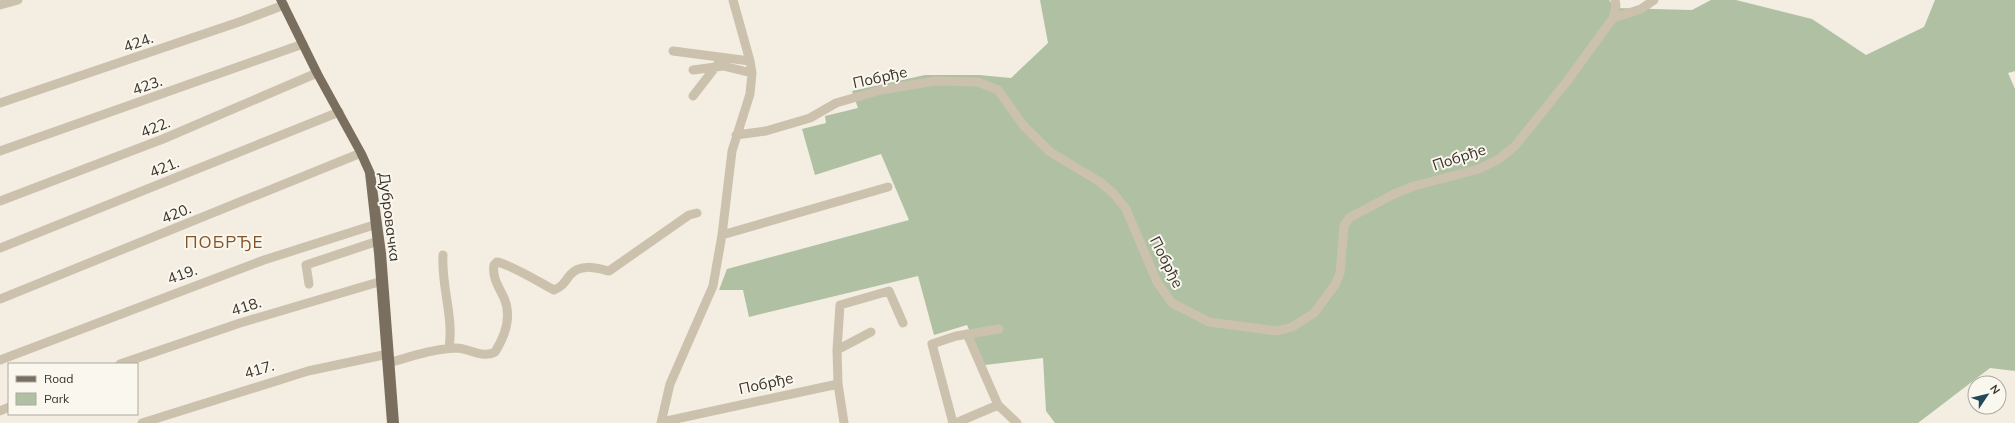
<svg xmlns="http://www.w3.org/2000/svg" width="2015" height="423" font-family="Mulish,sans-serif">
<rect width="100%" height="100%" fill="#f3eee1"/>
<!-- green -->
<path fill="#afc1a2" d="M1040,0H1609L1615,8L1692,10L1711,0H1736L1812,19L1866,55L1924,27L1935,0H2015V71L2008,73L2015,89V371L1990,368L1918,423H1055L1046,411L1043,358L985,365L967,325L934,335L918,276L749,317L743,290H719L727,269L909,220L881,154L815,175L802,129L826,123L825,116L858,108L852,91L925,75H979L1011,78L1048,43Z"/>
<g fill="none" stroke-linecap="round" stroke-linejoin="round">
<!-- minor -->
<path stroke="#cbc1ad" stroke-width="9" d="M0,5L18,0
M1613,18L1616,6L1615,0
M673,51L750,61
M693,70L723,66L752,73
M693,96L717,65
M0,103L242,21L284,5
M736,135L766,131L810,118L836,103L881,90L935,81L978,82L998,90L1023,125L1050,152L1100,182L1114,194L1126,209L1157,282L1172,303L1209,322L1277,331L1292,327L1314,313L1335,285L1340,273L1344,226L1349,218L1394,194L1414,186L1479,169L1499,159L1515,146L1568,80L1613,18L1641,9L1654,0
M0,151L303,44
M0,201L163,139L317,73
M722,235L888,187
M0,248L339,112
M443,255C441,286 454,317 449,348
M309,284L306,265L378,241
M0,299L361,153
M967,334L998,405L1017,423
M837,350L871,332
M0,360L264,260L377,224
M388,363C410,357 432,349 456,348C469,348 483,359 495,352C505,336 512,316 504,298C499,287 492,278 494,265L497,262C512,265 539,282 554,290C562,287 565,282 570,275C580,263 596,268 609,271L689,215L697,213
M120,364L240,323L382,281
M838,384L837,350L840,305L889,291L903,323
M0,411L9,407
M662,422L838,384L844,423
M142,423L308,371L388,354
M661,423L670,384L713,286L722,235L732,151L750,94L752,73L750,61L733,0
M953,423L932,344L956,336L999,329
M956,423L998,405"/>
<!-- primary -->
<path fill="#7a6e5e" fill-rule="evenodd" d="M276,0H286L322,73L366,153L375,173L386,253L399,423H387L374,253L365,173L356,153L312,73Z"/>
</g>
<g text-anchor="middle" dominant-baseline="central" stroke-width="4" stroke-linejoin="round" paint-order="stroke">
<!-- street labels -->
<g font-size="15" fill="#39332b" stroke="#faf7ee">
<text transform="translate(138 42) rotate(-19)">424.</text>
<text transform="translate(880 77) rotate(-12)">Побрђе</text>
<text transform="translate(147 85) rotate(-19)">423.</text>
<text transform="translate(155 127) rotate(-22)">422.</text>
<text transform="translate(1459 157) rotate(-18)">Побрђе</text>
<text transform="translate(164 167) rotate(-22)">421.</text>
<text transform="translate(176 213) rotate(-22)">420.</text>
<text transform="translate(390 217) rotate(83)">Дубровачка</text>
<text transform="translate(1167 262) rotate(63)">Побрђе</text>
<text transform="translate(182 274) rotate(-20)">419.</text>
<text transform="translate(246 306) rotate(-17)">418.</text>
<text transform="translate(259 369) rotate(-16)">417.</text>
<text transform="translate(766 383) rotate(-12)">Побрђе</text>
</g>
<!-- quarter labels -->
<g font-size="17" letter-spacing="1" fill="#855328" stroke="#faf7ee">
<text x="224" y="241">ПОБРЂЕ</text>
</g>
</g>
<!-- legend -->
<rect x="8" y="363" width="130" height="52" fill="#faf7ee" stroke="#ada9a0"/>
<rect x="16" y="376" width="20" height="6" fill="#7a6e5e" stroke="#ada9a0"/>
<text x="44" y="383" font-size="12" fill="#39332b">Road</text>
<rect x="16" y="393" width="20" height="12" fill="#afc1a2" stroke="#ada9a0"/>
<text x="44" y="403" font-size="12" fill="#39332b">Park</text>
<!-- north arrow -->
<g transform="translate(1987 395) rotate(55)"><circle r="19" fill="#faf7ee" stroke="#ada9a0"/>
<path d="M0-3L7 15L0 10L-7 15Z" fill="#224959"/>
<text y="-6" font-size="11" font-weight="bold" text-anchor="middle" fill="#39332b">N</text>
</g>
</svg>
